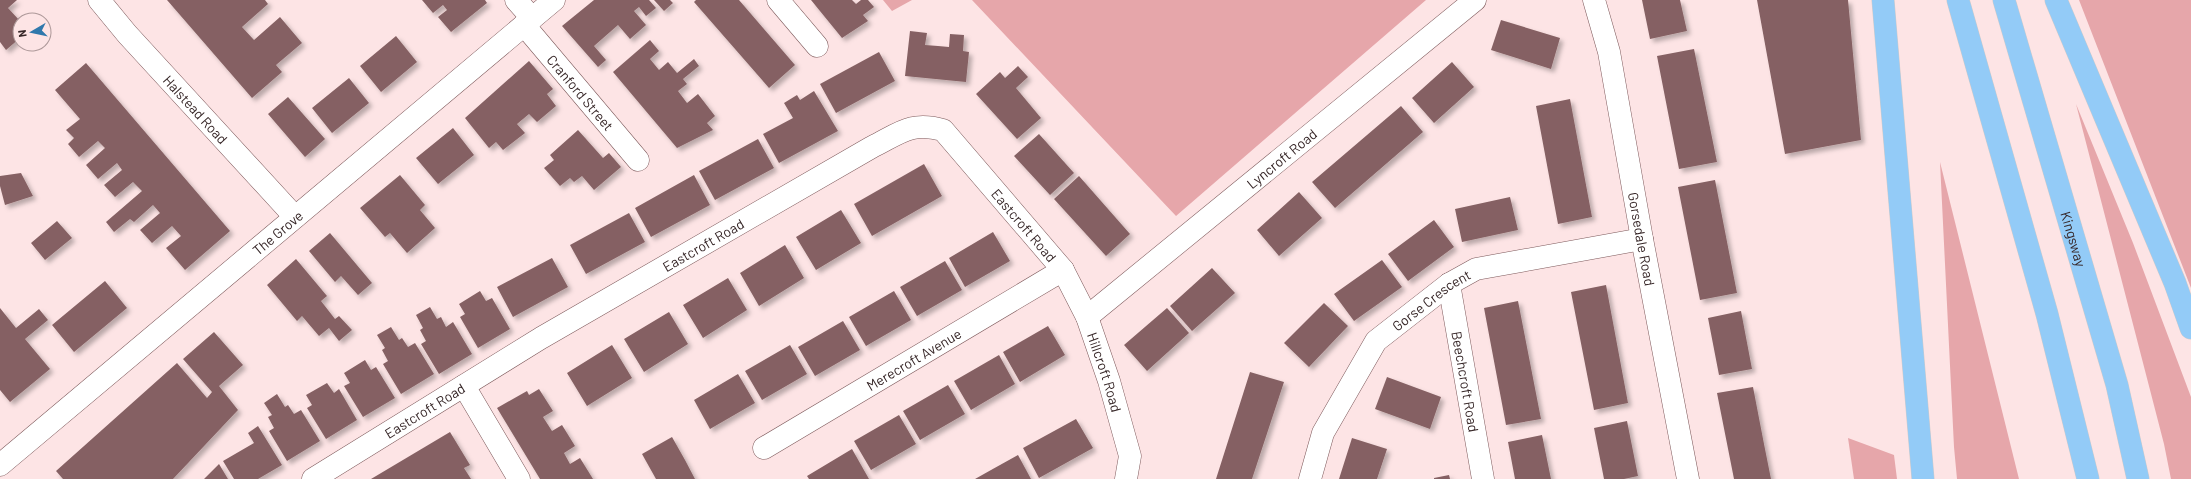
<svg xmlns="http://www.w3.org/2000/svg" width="2191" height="479" font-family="Barlow,sans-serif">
<defs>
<filter id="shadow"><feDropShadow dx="3.5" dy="3.5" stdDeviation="2" flood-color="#0004"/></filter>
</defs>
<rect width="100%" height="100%" fill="#fde4e5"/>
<!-- green -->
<path fill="#e6a6aa" d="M883,0H912L892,11Z
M972,0H1426L1176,216Z
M2079,0H2191V288Z
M2076,104L2133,243L2191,397V479H2171L2164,444Z
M1940,162L2019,479H1957L1954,447Z
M1848,438L1894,455L1897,479H1854Z"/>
<!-- building -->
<path fill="#856163" filter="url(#shadow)" d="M0,0H17L8,8L20,21L13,28L20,38L6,50L0,42Z
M167,0H265L268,4L242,27L254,40L280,17L302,43L276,65L282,72L252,98Z
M422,0H485L487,3L451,32L438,17L447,10L443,5L433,13Z
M594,0H649L656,8L646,16L639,7L634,11L646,25L630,39L618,25L594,46L606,60L598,67L562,26Z
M654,0H670L673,3L664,11Z
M696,0H739L795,65L769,88L694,2Z
M811,0H852L856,4L861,0H868L874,7L863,15L868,21L842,38Z
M1642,0H1680L1687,31L1650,39Z
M1757,0H1848L1861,140L1785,154Z
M1501,20L1560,38L1551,69L1491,50Z
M910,31L927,33L925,45L938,46L949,47L950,34L964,35L963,51L969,52L966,82L905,76Z
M396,36L417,62L381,92L360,66Z
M650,40L659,51L650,59L659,70L668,62L677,73L694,59L699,66L683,79L687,84L678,91L687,103L698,94L715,116L707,123L713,130L677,148L613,72Z
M1694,49L1717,162L1679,169L1657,56Z
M879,52L895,81L836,113L820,84Z
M529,61L553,89L547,94L556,106L537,122L529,114L517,124L525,133L503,150L496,142L489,148L465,118Z
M1452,62L1474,87L1434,123L1412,98Z
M86,63L230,231L185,270L166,248L181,236L172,226L152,243L140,230L160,213L153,205L134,222L130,219L114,232L106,222L142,191L133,182L115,197L104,185L122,170L117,163L98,179L86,165L105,148L98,141L79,157L68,144L74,138L66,130L80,119L55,90Z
M1018,66L1028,77L1016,88L1041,118L1017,139L976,94L1000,72L1005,78Z
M349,78L369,103L332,133L312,108Z
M814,91L838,131L779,163L763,134L793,118L784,103L797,95L800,100Z
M288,97L325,139L305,157L268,114Z
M1570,99L1592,217L1558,224L1536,106Z
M1401,106L1423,132L1335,208L1312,182Z
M453,128L474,155L438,184L416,158Z
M578,130L603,158L609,153L621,167L594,190L582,176L574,182L570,178L560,186L544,168L554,160L550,155Z
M1039,134L1074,173L1050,195L1014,156Z
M758,139L774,168L715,200L699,171Z
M924,164L942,196L872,236L854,204Z
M21,173L33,196L5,205L0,186V176Z
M400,175L425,205L420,210L435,228L407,253L390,233L385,237L360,208Z
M694,175L710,205L651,237L635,208Z
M1079,176L1130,234L1106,256L1054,199Z
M1715,180L1737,293L1700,300L1678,187Z
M1299,192L1322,218L1279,256L1257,230Z
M1510,197L1518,230L1462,242L1455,209Z
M841,210L861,243L816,270L796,237Z
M629,213L645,242L586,274L570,245Z
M1434,220L1454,247L1408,281L1388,254Z
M57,221L72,238L45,260L31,243Z
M993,232L1010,261L965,287L949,258Z
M330,233L372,283L358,295L341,276L335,282L309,251Z
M785,245L804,278L759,306L740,273Z
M552,258L568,287L513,317L497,287Z
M296,259L327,296L321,301L335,319L339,316L352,330L339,341L329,328L319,336L302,316L297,321L267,285Z
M1382,260L1402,287L1354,321L1334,294Z
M945,261L962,290L917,316L900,287Z
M1212,268L1235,293L1192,331L1170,306Z
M728,278L747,310L703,338L683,305Z
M105,281L127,308L74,352L52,325Z
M1606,285L1628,403L1594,410L1571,292Z
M480,291L486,301L492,298L510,329L478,348L460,317L465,314L459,304Z
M894,291L911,320L866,346L849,317Z
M1518,301L1541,419L1506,425L1484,308Z
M1324,303L1348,326L1309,367L1284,343Z
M430,307L437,319L441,317L446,327L453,322L472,354L439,374L421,344L426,341L420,330L423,328L416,315Z
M0,308L16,328L39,309L48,320L25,339L50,369L10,402L0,390Z
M1167,308L1189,333L1147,371L1124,345Z
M1741,311L1752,369L1719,375L1708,318Z
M669,312L688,344L644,372L624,339Z
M843,321L860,350L815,376L798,347Z
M1048,326L1065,355L1020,382L1003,352Z
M391,327L399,340L402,338L408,347L415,343L434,374L401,394L383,364L388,361L382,350L385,348L377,335Z
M214,332L243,365L219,386L238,410L173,479H63L56,471L177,363L207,398L212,392L183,359Z
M612,345L632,378L587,406L567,373Z
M790,345L807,374L762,400L745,371Z
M999,355L1015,384L971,410L954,381Z
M365,360L371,370L376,367L395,398L363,417L344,386L350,383L344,373Z
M1250,372L1284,382L1252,479H1216Z
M738,374L755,403L710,429L694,400Z
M1387,377L1441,397L1430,429L1375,409Z
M327,383L334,393L339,389L357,420L326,439L307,408L312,405L306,395Z
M948,385L965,414L920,440L903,411Z
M1753,387L1764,444L1771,479H1734L1717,393Z
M539,389L553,411L543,417L552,431L562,425L575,446L564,453L570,464L580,458L593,479H540L497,408L527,391L529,395Z
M277,394L285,407L288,405L294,414L301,410L320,441L287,461L269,431L274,428L268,417L272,415L264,403Z
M899,415L916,444L871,470L854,441Z
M1076,419L1093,448L1039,478L1023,448Z
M1627,421L1638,476L1624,479H1604L1594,428Z
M258,426L282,465L258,479H234L223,461L254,443L248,433Z
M450,432L470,465L464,468L471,479H371Z
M1542,435L1551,479H1515L1508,442Z
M672,437L685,460L695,479H656L642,454Z
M1352,438L1387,449L1377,479H1339Z
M852,449L869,479H809L807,476Z
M1018,455L1031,479H975L991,470Z
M219,464L228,479H204Z
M1449,475L1450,479H1434V478Z"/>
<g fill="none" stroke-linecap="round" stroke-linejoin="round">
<!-- minor casing -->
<g stroke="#7d595b" stroke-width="23">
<g id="minor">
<path id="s1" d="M99,0L127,34L295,217"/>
<path d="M516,0L532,18"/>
<path d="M778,0L817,46"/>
<path id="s2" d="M1594,0L1609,52L1642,239L1688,479"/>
<path id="s3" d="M524,25L638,160"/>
<path id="s4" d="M1449,284L1483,479"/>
<path id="s5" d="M1087,317L1475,0"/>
<path d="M464,386L519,479"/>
<path id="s6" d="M764,448L1063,270"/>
<path id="s7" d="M0,465L554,0"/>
<path id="s8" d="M313,479L541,338L872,147C900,133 911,121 943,130L1063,270L1087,317L1109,381L1130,456L1126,479"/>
<path id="s9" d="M1310,479L1323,433L1376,341L1449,284L1476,269L1642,239"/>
</g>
</g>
<!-- trunk casing -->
<g stroke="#cfcbcb" stroke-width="23">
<g id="trunk">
<path d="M1883,0L1923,479"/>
<path d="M1958,0L2047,314L2088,479"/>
<path id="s10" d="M2004,0L2117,385L2138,479"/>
<path d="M2056,0L2175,283L2191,328"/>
</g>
</g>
<!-- minor -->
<use href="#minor" stroke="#fff" stroke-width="22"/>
<!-- trunk -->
<use href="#trunk" stroke="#93cbf7" stroke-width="22"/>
</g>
<g text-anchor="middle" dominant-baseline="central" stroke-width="4" stroke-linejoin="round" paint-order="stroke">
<!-- street labels -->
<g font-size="14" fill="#362627" stroke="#fde4e5">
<text stroke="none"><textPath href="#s3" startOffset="88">Cranford Street</textPath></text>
<text stroke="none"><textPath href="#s1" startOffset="146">Halstead Road</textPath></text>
<text stroke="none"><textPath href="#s5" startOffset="251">Lyncroft Road</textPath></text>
<text stroke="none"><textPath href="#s8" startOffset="851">Eastcroft Road</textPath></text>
<text stroke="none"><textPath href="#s7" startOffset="362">The Grove</textPath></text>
<text stroke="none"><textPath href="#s2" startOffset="244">Gorsedale Road</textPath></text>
<text stroke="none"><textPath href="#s10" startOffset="249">Kingsway</textPath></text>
<text stroke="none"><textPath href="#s8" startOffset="455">Eastcroft Road</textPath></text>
<text stroke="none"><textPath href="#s9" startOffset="223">Gorse Crescent</textPath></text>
<text stroke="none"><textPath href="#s6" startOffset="174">Merecroft Avenue</textPath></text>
<text stroke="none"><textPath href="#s8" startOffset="1021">Hillcroft Road</textPath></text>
<text stroke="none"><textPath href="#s4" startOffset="99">Beechcroft Road</textPath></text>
<text stroke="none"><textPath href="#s8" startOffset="131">Eastcroft Road</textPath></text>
</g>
</g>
<!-- north arrow -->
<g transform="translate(32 32) rotate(261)"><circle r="19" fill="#fde4e5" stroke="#ad9899"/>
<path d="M0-3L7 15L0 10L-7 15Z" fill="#3078ac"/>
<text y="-6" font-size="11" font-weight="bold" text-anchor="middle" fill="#362627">N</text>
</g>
</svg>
